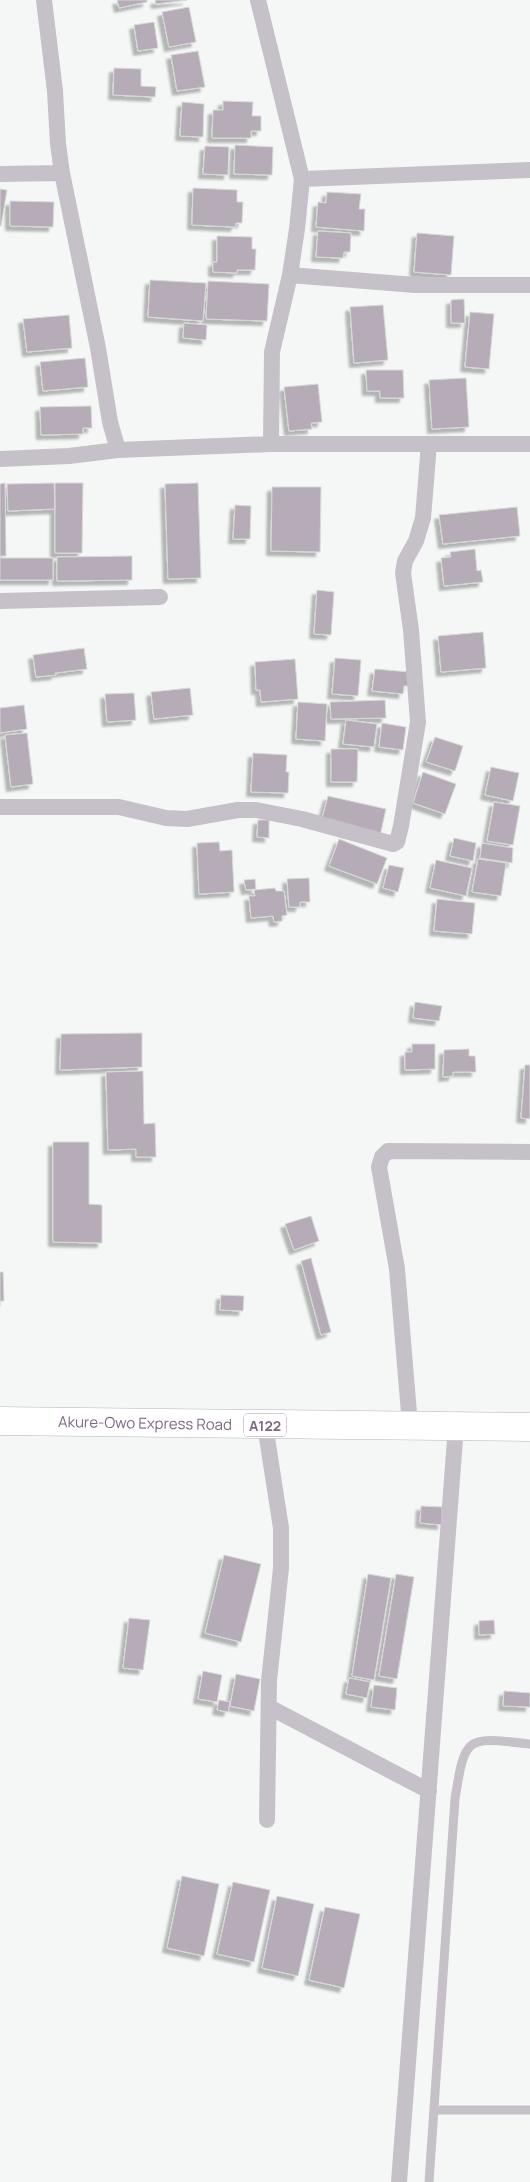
<svg xmlns="http://www.w3.org/2000/svg" width="530" height="2182" font-family="Manrope,sans-serif">
<defs>
<filter id="shadow"><feDropShadow dx="-4.5" dy="4.5" stdDeviation="1" flood-color="#0004"/></filter>
</defs>
<rect width="100%" height="100%" fill="#f4f7f5"/>
<!-- building -->
<path fill="#b5acb7" stroke="#d7d9d7" filter="url(#shadow)" d="M117,0H147V2L119,8Z
M155,0H187L156,4Z
M189,7L196,42L169,47L162,12Z
M154,22L158,48L138,51L134,25Z
M198,51L205,87L177,91L171,55Z
M114,68L141,69V86L156,87L155,97L113,95Z
M223,101L253,102L252,116H261V131H251V138H212L213,110H223Z
M182,102L204,104L203,137L180,136Z
M235,145L273,147L272,175L234,174Z
M205,146L229,147L228,175L203,174Z
M193,188L237,190V202H243L242,223H236L235,227L192,225Z
M0,189L7,190L1,226H0Z
M327,192L361,194L359,209H365L364,231L316,227L318,202L326,203Z
M10,201L54,202L53,227L10,226Z
M318,231L351,233L350,252H344L343,258L316,257Z
M417,233L454,236L451,275L414,272Z
M217,236L252,237V249H256L255,270H237V273L213,272V262H217Z
M150,280L206,283L203,321L148,317Z
M208,281L269,284L267,321L206,319Z
M464,299L465,323H451V300Z
M383,305L388,360L354,363L350,307Z
M470,312L494,314L489,369L465,367Z
M69,315L72,348L27,352L23,319Z
M184,323L207,325L206,340L183,338Z
M85,358L88,387L43,391L40,362Z
M366,370H403L404,398H380V391H367Z
M466,378L469,427L432,429L429,380Z
M318,384L322,422L311,423L312,429L289,431L284,387Z
M91,406L92,428H83V434L41,435L40,407Z
M5,483L6,556H0V484Z
M54,483L55,509L8,511L7,484Z
M55,483H83L82,553H55Z
M198,483L201,578L168,579L165,484Z
M272,487H321L320,552L271,551Z
M235,505L251,506L250,539H233Z
M517,507L520,536L443,544L439,515Z
M475,549L477,571L481,570L483,582L444,586L441,558L451,557L450,552Z
M132,556V580L57,581V557Z
M0,558H53V580H0Z
M317,590L334,592L331,635L314,634Z
M483,632L486,668L441,672L438,636Z
M84,648L87,669L55,673L56,675L36,677L33,655Z
M335,658L361,660L358,696L332,694Z
M295,659L298,699L261,702L260,690H256L255,662Z
M375,669L409,672L408,686H404L403,694L372,691Z
M190,688L193,715L154,719L151,692Z
M134,693L136,720L107,722L105,694Z
M385,700L386,718L331,719L330,702Z
M298,702L327,704L325,741L296,739Z
M24,705L27,729L0,733V708Z
M346,720L377,724L374,747L343,744Z
M382,723L406,727L403,750L379,747Z
M27,733L33,784L11,787L5,735Z
M435,737L463,746L455,771L426,762Z
M331,749H358L357,782H331Z
M253,753L287,755L286,772H289L288,793L251,792Z
M491,767L519,773L513,801L485,795Z
M423,772L456,784L445,814L413,803Z
M328,796L386,809L380,836L321,822Z
M494,802L520,806L513,845L487,841Z
M258,820H269V838L257,837Z
M454,838L476,843L473,861L450,856Z
M339,839L387,858L377,884L329,866Z
M219,842L220,851L232,850L234,892L199,894L197,843Z
M482,843L513,848L512,863L480,858Z
M478,859L506,863L501,896L472,892Z
M436,860L472,868L466,896L430,888Z
M389,865L404,868L398,892L383,888Z
M309,878L310,902H300V907H289L287,879Z
M255,879L256,889L246,890L244,880Z
M275,888L276,891H284L287,915L282,916V921L274,922L273,916L251,918L249,896H255L254,890Z
M437,899L475,903L472,934L434,931Z
M415,1002L442,1006L439,1021L413,1018Z
M142,1033V1067L60,1070L61,1034Z
M412,1044H435V1069L405,1070V1052H412Z
M469,1049V1056H475L476,1072H453V1076L443,1077L444,1050Z
M525,1065H530V1119L521,1118Z
M143,1071L144,1124L155,1123L156,1157H136V1149L108,1150L106,1072Z
M53,1142H89V1204L102,1205V1243L53,1242Z
M311,1216L319,1241L294,1250L285,1224Z
M311,1258L331,1332L321,1335L301,1261Z
M0,1272H3L4,1301H0Z
M221,1295L244,1296L243,1311L220,1310Z
M421,1506L442,1507V1525L420,1523Z
M224,1555L261,1564L241,1642L205,1633Z
M368,1574L391,1578L374,1680L352,1676Z
M396,1574L414,1577L397,1679L379,1676Z
M129,1618L150,1620L143,1670L123,1668Z
M494,1620L495,1634L479,1635V1621Z
M203,1671L222,1675L217,1702L198,1699Z
M236,1674L260,1679L254,1711L230,1706Z
M349,1678L370,1682L367,1698L346,1694Z
M374,1685L397,1688L395,1710L371,1707Z
M504,1691L530,1693V1707L503,1706Z
M219,1700L230,1702L228,1712L217,1710Z
M182,1876L219,1884L204,1956L167,1948Z
M233,1882L270,1890L254,1962L217,1954Z
M277,1896L314,1904L298,1976L262,1968Z
M325,1907L360,1914L344,1988L309,1980Z"/>
<g fill="none" stroke-linecap="round" stroke-linejoin="round">
<!-- highway casing -->
<g stroke="#b9b4ba" stroke-width="29">
<path id="highway" d="M0,1421L530,1427"/>
</g>
<!-- lane -->
<path stroke="#c6c1c8" stroke-width="9" d="M434,2110H530
M429,2182L455,1799C465,1734 467,1737 530,1744"/>
<!-- street -->
<path stroke="#c6c1c8" stroke-width="16" d="M44,0L55,91L58,144L62,173L98,348L110,422L118,450
M258,0L302,179L297,229L290,275
M0,174L62,173
M302,179L530,170
M271,444L272,352L290,275L415,285H530
M0,459L69,456L118,450L271,444H530
M0,601L160,597
M0,807H119L166,818L187,819L238,810H256L302,819L393,844L397,842L401,826L418,722L411,630L403,573L405,561L416,541L423,518L429,444
M265,1425L281,1528V1568L269,1681L267,1820
M410,1425L397,1269L379,1167L382,1157L388,1151L530,1152
M269,1707L429,1791
M399,2182L456,1426"/>
<!-- highway -->
<use href="#highway" stroke="#fff" stroke-width="28"/>
</g>
<g text-anchor="middle" dominant-baseline="central" stroke-width="5" stroke-linejoin="round" paint-order="stroke">
<!-- shield labels -->
<rect fill="#fff" stroke="#a496a8" stroke-width="1" x="244" y="1413.5" width="42" height="23" rx="4"/>
<g font-size="14" font-weight="bold" fill="#7d6982">
<text x="265" y="1425">A122</text>
</g>
<!-- street labels -->
<g font-size="15" fill="#7d6982" stroke="#fff">
<text transform="translate(145 1423) rotate(1)">Akure-Owo Express Road</text>
</g>
</g>
</svg>
